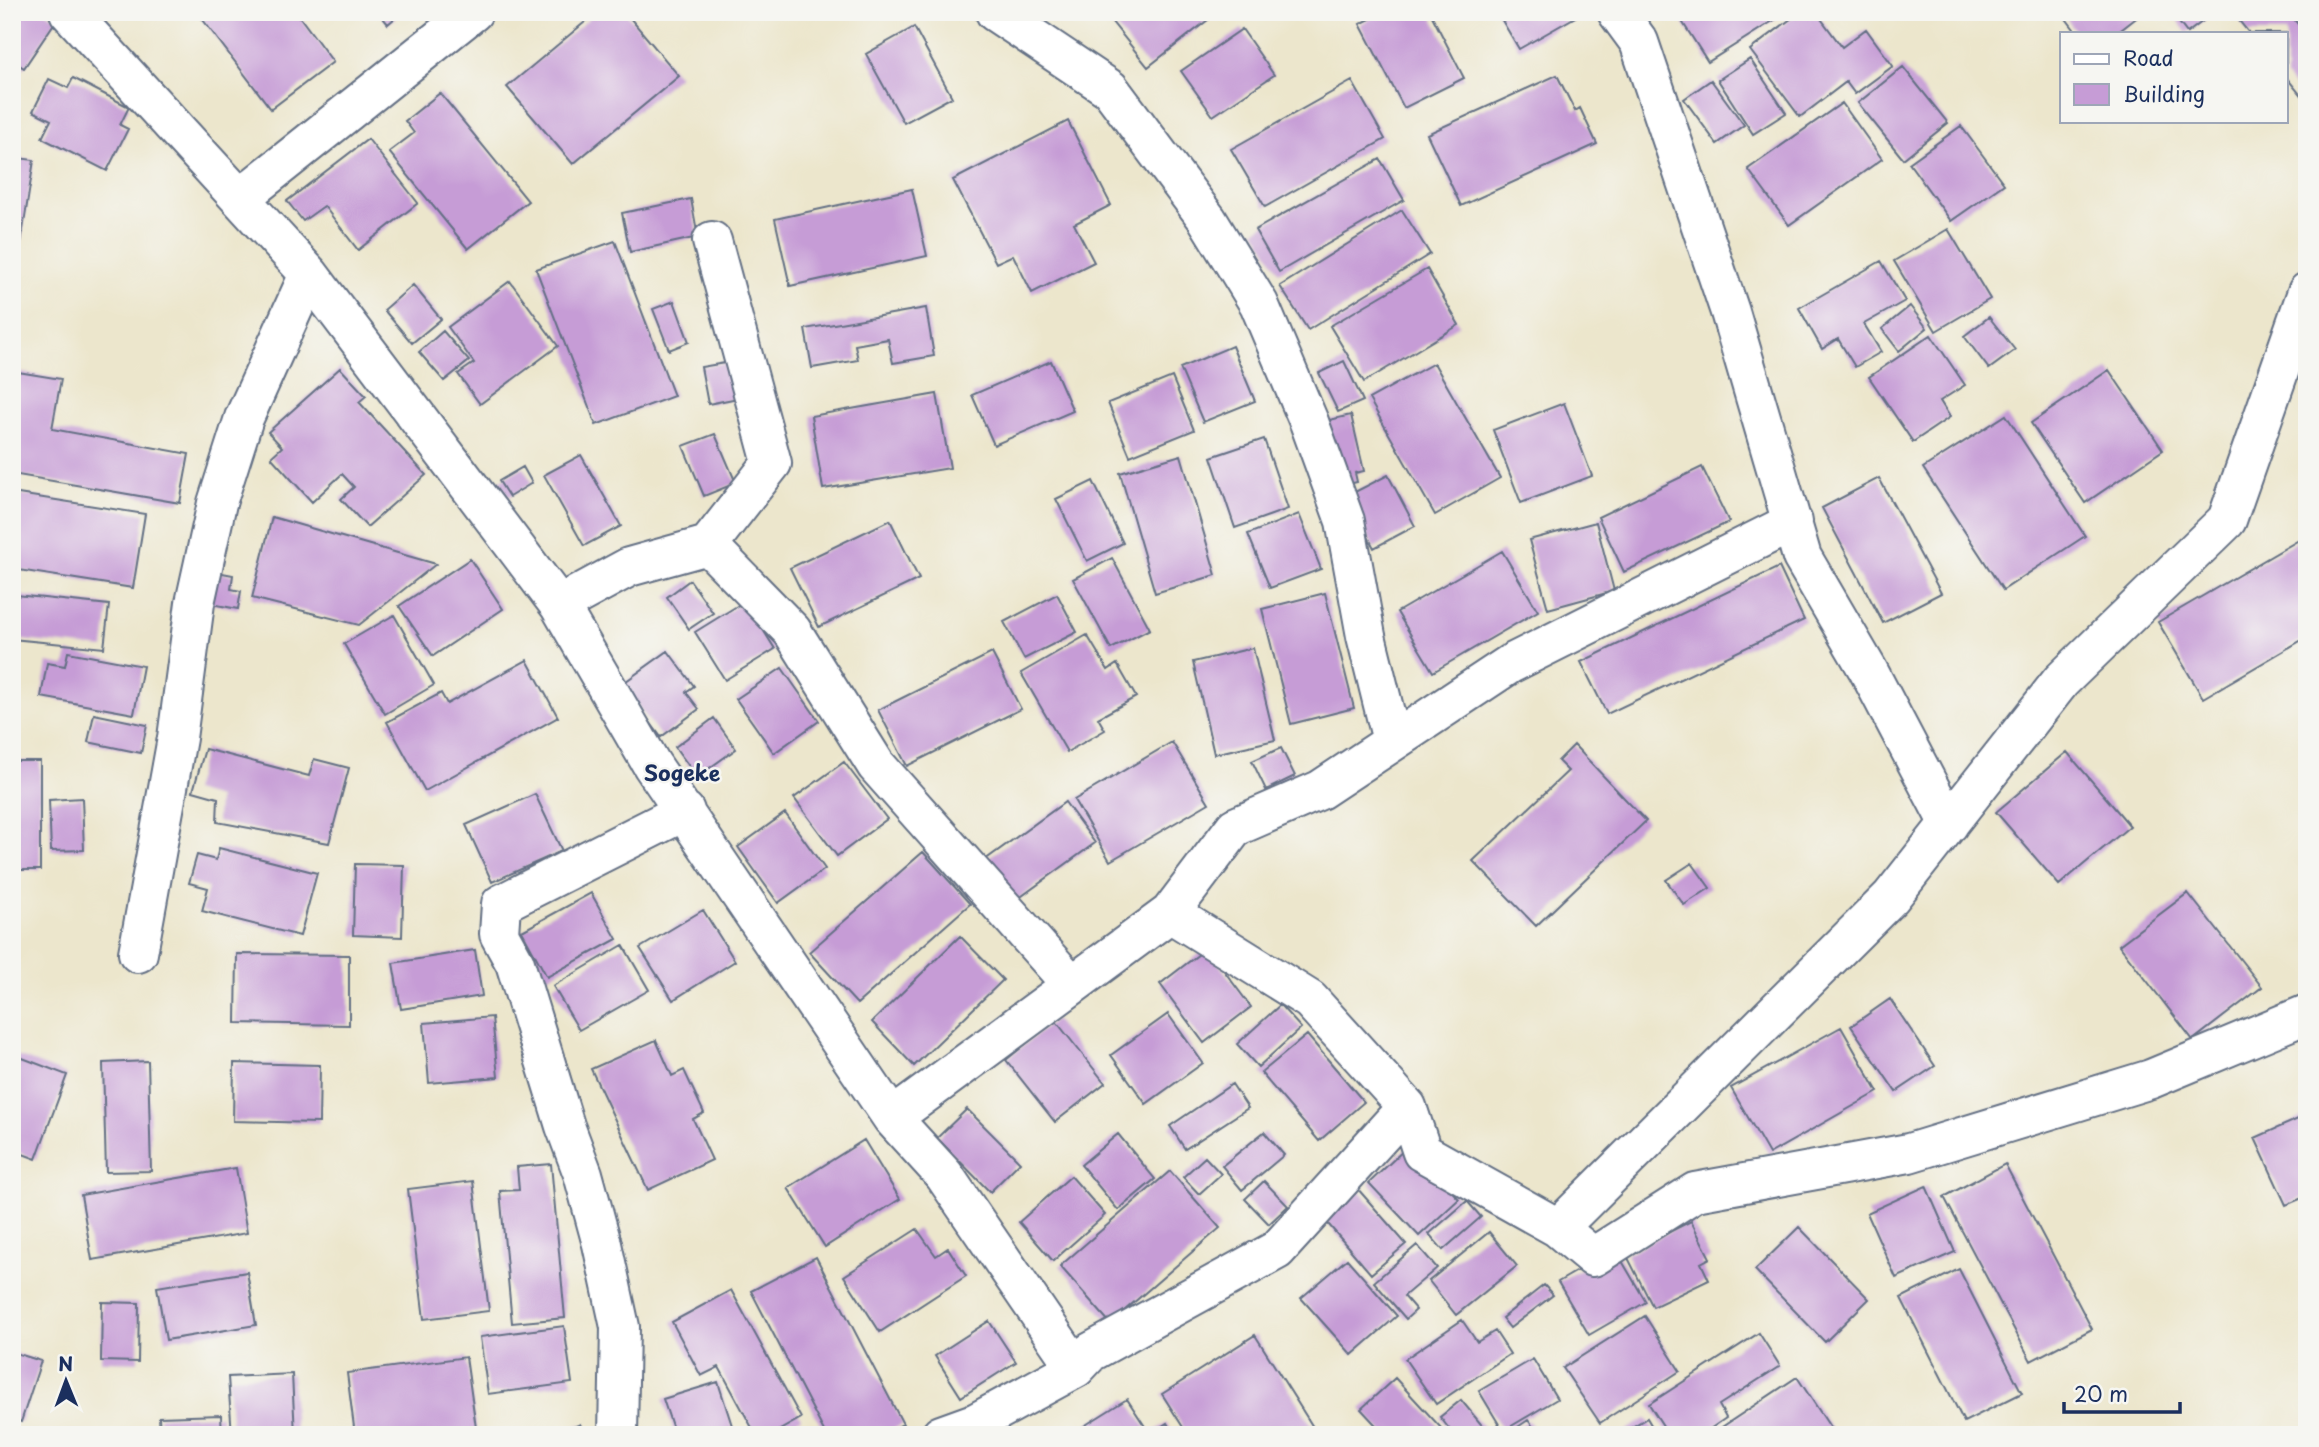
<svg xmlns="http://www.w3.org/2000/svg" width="2319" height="1447" font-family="'Playpen Sans',sans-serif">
<rect width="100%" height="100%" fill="#f6f6f2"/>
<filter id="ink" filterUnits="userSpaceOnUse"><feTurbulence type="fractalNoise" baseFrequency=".0143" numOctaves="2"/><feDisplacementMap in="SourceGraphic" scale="14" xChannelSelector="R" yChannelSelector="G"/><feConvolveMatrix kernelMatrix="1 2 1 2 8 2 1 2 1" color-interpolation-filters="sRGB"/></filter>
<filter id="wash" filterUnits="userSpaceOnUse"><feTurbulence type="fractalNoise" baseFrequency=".00686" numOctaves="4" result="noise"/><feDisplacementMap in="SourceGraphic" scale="28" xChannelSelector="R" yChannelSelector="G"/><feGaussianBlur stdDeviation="1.57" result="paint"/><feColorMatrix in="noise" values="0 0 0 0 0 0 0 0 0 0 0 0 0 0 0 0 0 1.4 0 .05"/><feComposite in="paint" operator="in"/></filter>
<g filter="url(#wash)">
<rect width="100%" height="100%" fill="#ece6cc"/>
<g id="blocks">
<!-- building -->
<path fill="#c69cd6" d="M12,12H46L57,19L24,68L12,60Z
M197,12H296L333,62L271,109Z
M378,12H402L388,24Z
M597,12H625L679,76L573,164L507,87Z
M1104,12H1218L1148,67Z
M1384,12H1430L1464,78L1404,108L1360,24Z
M1497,12H1584L1519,49Z
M1676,12H1787L1708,62Z
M1800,12H1816L1842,47L1866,29L1893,66L1855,94L1846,82L1800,117L1750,50Z
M2061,12H2144L2117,33H2077Z
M2171,12H2215L2187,33Z
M2232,12H2288L2307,35V103L2286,77V33H2249Z
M914,27L952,97L904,123L866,54Z
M1242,29L1274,75L1213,116L1181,71Z
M1750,59L1786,113L1753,134L1718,80Z
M1903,67L1948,123L1903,159L1858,103Z
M1557,75L1575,111L1580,108L1597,144L1461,206L1427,134Z
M73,78L129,107L120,125L128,129L107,171L42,138L51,120L33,111L49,79L68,88Z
M1711,80L1744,125L1717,144L1684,99Z
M1352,81L1385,139L1265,207L1231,149Z
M440,93L528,201L468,249L389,152L414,133L405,121Z
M1842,103L1882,159L1789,225L1748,169Z
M1068,121L1111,205L1074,224L1094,262L1032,293L1013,255L996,263L953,180Z
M1961,126L2004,184L1951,221L1909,163Z
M368,139L418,203L358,250L324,206L303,221L287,201Z
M12,141L20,142L18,158L34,160L14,287Z
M1380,159L1404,200L1279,272L1255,230Z
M912,189L927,256L790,286L775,219Z
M691,199L698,237L630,252L622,213Z
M1402,210L1430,254L1308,330L1280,286Z
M1948,229L1990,299L1936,331L1894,261Z
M615,241L674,396L596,425L536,269Z
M1881,261L1905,301L1864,324L1881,352L1855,367L1838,339L1822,349L1799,308Z
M1427,269L1459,325L1364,382L1330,326Z
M510,281L558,346L480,404L458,374L474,363L448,327Z
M413,285L441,319L412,343L384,310Z
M674,301L689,342L669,350L653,309Z
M1910,306L1927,328L1899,351L1882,329Z
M926,308L934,356L893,363L888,339L855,345L858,360L812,368L805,329Z
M1989,317L2015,350L1989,369L1964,336Z
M12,325L19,327L13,356L12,355Z
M443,331L469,361L444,381L419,352Z
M1931,335L1965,385L1940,401L1950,417L1913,442L1869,377Z
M1232,346L1255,401L1203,422L1180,368Z
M1051,361L1073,411L994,445L972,395Z
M1344,361L1363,401L1338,412L1319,373Z
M731,362L738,398L708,404L701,367Z
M1434,363L1500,478L1435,515L1369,399Z
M340,368L366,396L359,402L426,475L367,527L341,499L354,487L342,474L312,502L271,457L282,447L268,432Z
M2109,370L2163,450L2085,503L2031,423Z
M18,372L61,379L52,429L189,454L180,503L12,474V405Z
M1172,377L1194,430L1130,456L1108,403Z
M937,394L950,468L823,489L811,416Z
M1564,403L1592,476L1521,503L1493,430Z
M1351,415L1364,471L1355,473L1357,482L1335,487L1321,422Z
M2006,415L2085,536L2003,590L1923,468Z
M715,434L736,483L704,496L683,446Z
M1264,439L1288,509L1235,528L1211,457Z
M581,455L621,526L584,546L544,475Z
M1181,455L1216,575L1155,593L1120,473Z
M523,467L532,483L509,497L499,481Z
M1702,467L1729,522L1624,572L1598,517Z
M1388,475L1415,526L1374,548L1347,496Z
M1879,478L1941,593L1883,623L1822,508Z
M1093,481L1123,543L1087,561L1056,499Z
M12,493L145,514L133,588L12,569Z
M1299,514L1321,569L1270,588L1248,534Z
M272,517L436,564L359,625L252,598Z
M890,520L919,579L819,627L790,568Z
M1596,522L1614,591L1548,609L1529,540Z
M2304,537L2307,542V637L2203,698L2158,622Z
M1502,551L1538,611L1433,672L1397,612Z
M1112,558L1150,629L1111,649L1073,579Z
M470,559L503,609L433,656L399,606Z
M1779,567L1804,620L1607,714L1581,662Z
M207,570L233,575L231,589L241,591L238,609L201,602Z
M690,580L713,613L689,629L667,597Z
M1325,593L1354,708L1291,724L1262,609Z
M1057,594L1077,632L1024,659L1004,622Z
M16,595L109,605L104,648L12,639Z
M745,601L775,649L725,680L695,632Z
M394,615L434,685L385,714L344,644Z
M1087,635L1108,670L1117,664L1136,697L1098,718L1105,730L1067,752L1021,673Z
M1253,648L1275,740L1214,754L1193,662Z
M668,651L694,686L686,692L699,709L661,737L622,684Z
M68,652L143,666L134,714L41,697L47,663L65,666Z
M992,653L1021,709L907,766L878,710Z
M527,660L558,717L425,791L387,722L441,693L447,704Z
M782,668L819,721L774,753L736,699Z
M94,714L147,725L141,753L88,742Z
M714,718L736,749L697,777L675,747Z
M1172,742L1209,803L1110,861L1074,800Z
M1574,745L1646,821L1536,926L1473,861L1568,771L1558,761Z
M1281,748L1295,776L1266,790L1252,761Z
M205,749L309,776L314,759L349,768L329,843L217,822L218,798L193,791Z
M2067,752L2130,826L2059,885L1996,812Z
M12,761H40V870H12Z
M844,762L887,819L837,856L794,798Z
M535,794L562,851L492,882L466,825Z
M82,798L84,850L51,851L49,800Z
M1065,802L1095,843L1015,901L985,860Z
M785,813L825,869L778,903L738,847Z
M219,848L317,873L300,936L202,911L208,888L189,883L197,855L216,860Z
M923,852L970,904L857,1004L809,952Z
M1692,863L1710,888L1684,905L1666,880Z
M355,864L404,865L402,937L353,935Z
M591,893L617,939L547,977L522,931Z
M2188,893L2262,987L2193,1040L2119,945Z
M703,910L735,961L673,1000L640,948Z
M960,936L1003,980L914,1066L872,1022Z
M623,945L649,990L579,1030L553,986Z
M1207,948L1251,1007L1204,1043L1160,984Z
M475,950L482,996L401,1009L393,963Z
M237,954L349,955V1025L236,1023Z
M1890,999L1935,1066L1896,1092L1851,1026Z
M1280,1005L1301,1028L1258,1067L1237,1044Z
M1168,1014L1203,1063L1146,1104L1111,1055Z
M492,1017L498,1077L429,1083L424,1023Z
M1055,1020L1105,1083L1055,1122L1006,1060Z
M1841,1027L1878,1092L1769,1154L1731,1088Z
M1307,1035L1364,1102L1319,1141L1261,1073Z
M656,1040L672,1076L684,1070L704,1113L693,1119L712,1160L648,1190L591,1069Z
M12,1054L67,1075L36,1159L12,1150Z
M148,1061L151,1171L106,1172L103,1063Z
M234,1063L320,1065L319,1123L233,1121Z
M1232,1084L1248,1108L1185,1149L1170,1126Z
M967,1109L1020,1162L990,1192L937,1138Z
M2307,1115V1196L2286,1205L2255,1138Z
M1264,1132L1284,1155L1242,1190L1222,1166Z
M1118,1134L1155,1179L1118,1210L1081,1165Z
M864,1140L900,1199L825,1247L788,1188Z
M1408,1146L1459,1199L1419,1236L1369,1183Z
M1205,1157L1221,1174L1199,1194L1183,1177Z
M551,1164L565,1318L512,1323L500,1191L519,1190L517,1167Z
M2005,1164L2092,1329L2031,1361L1944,1197Z
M236,1168L247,1233L92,1260L81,1195Z
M1170,1171L1220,1228L1110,1323L1060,1266Z
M1071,1176L1105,1215L1053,1261L1019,1222Z
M473,1181L489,1311L424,1319L408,1189Z
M1264,1181L1288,1206L1269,1224L1245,1199Z
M1926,1186L1955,1252L1896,1278L1867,1213Z
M1357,1188L1406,1244L1371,1274L1323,1218Z
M1467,1201L1481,1217L1443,1250L1429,1234Z
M1691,1221L1710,1258L1701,1263L1709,1280L1653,1307L1626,1254Z
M1799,1227L1869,1299L1825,1342L1755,1270Z
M917,1229L936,1256L948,1248L966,1276L880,1332L844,1276Z
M1489,1232L1517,1266L1456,1315L1429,1281Z
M1417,1245L1437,1268L1404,1296L1416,1310L1406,1319L1374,1282Z
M1615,1249L1646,1302L1589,1335L1558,1282Z
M816,1257L903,1424L882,1435H826L751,1291Z
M1347,1259L1397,1316L1352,1355L1301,1298Z
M1959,1269L2022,1393L1964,1422L1901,1298Z
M247,1272L256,1325L166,1340L157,1287Z
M1544,1285L1553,1295L1510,1328L1502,1318Z
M731,1290L801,1418L771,1435H756L719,1367L701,1376L672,1322Z
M102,1302L139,1303L138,1362L101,1361Z
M1645,1316L1680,1371L1600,1423L1563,1368Z
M1462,1320L1477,1342L1495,1331L1510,1354L1436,1404L1405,1359Z
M989,1321L1016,1362L961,1397L935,1356Z
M564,1326L572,1383L488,1394L480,1337Z
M1759,1333L1780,1366L1719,1405L1726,1418L1701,1435H1669L1649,1404Z
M1255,1335L1318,1435H1188L1162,1394Z
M12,1352L41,1361L21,1422L12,1419Z
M466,1357L477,1435H355L347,1373Z
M1533,1359L1557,1399L1503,1431L1479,1391Z
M292,1374L295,1435H232L228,1377Z
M1797,1377L1832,1430L1824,1435H1710Z
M1395,1378L1442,1429L1436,1435H1385L1361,1409Z
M718,1382L735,1435H675L663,1399Z
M1127,1399L1150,1434L1167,1423L1174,1435H1078L1076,1431Z
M1461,1400L1490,1435H1454L1440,1417Z
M221,1415L222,1435H160L159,1417Z
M1647,1418L1657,1435H1619Z
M1528,1420L1539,1435H1506Z
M580,1424L585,1435H557Z"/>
</g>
</g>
<g filter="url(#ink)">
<use href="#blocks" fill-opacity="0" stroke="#646f84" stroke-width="2"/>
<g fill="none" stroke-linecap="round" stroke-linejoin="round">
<!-- minor casing -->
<g stroke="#646f84" stroke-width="42">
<path id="minor" d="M69,12L309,274L559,605L652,765L892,1118L944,1175L1076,1368
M995,12L1110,89L1207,219L1259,304L1309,422L1345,521L1366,636L1392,741
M1617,12L1639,42L1730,312L1802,557L1868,670L1949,824
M240,198L473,12
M712,241L772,463L708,545L792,631L876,765L1072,985
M559,605L629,567L708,545
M1170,913L1310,1000L1407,1107L1422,1152L1558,1228L1593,1257L1695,1192L1909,1153L2151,1079L2307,1014
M138,953L177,738L195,603L217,503L244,418L309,274
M892,1118L1170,913L1235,827L1320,790L1510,664L1793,522
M1558,1228L1891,897L2061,681L2227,520L2307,292
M618,1435L620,1327L602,1244L583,1174L565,1126L515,963L499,934L501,904L685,811
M941,1435L977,1422L1076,1368L1091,1352L1277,1250L1407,1107"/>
</g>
<!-- minor -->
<use href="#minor" stroke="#fff" stroke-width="38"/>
</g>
</g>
<g text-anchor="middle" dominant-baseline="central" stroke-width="5" stroke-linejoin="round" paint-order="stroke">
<!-- quarter labels -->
<g font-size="21" font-weight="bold" fill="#1b2f5e" stroke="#f6f6f2">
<text x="682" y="772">Sogeke</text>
</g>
</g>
<!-- margin -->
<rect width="2319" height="1447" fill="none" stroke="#f6f6f2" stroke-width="42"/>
<!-- legend -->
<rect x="2060" y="32" width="228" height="91" fill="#f6f6f2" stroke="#9ea6b7" stroke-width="2"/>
<rect x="2074" y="54" width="35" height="10" fill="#ffffff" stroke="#9ea6b7" stroke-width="2"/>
<text x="2123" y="66" font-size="21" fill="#1b2f5e">Road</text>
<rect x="2074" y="84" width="35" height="21" fill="#c69cd6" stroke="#9ea6b7" stroke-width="2"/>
<text x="2123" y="102" font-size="21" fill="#1b2f5e">Building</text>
<!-- north arrow -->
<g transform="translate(66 1381) rotate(359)" stroke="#f6f6f2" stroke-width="5" paint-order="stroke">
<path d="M0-5L12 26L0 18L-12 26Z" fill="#1b2f5e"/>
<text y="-10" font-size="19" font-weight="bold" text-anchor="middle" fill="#1b2f5e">N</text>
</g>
<!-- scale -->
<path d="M2064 1402v10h116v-10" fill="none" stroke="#1b2f5e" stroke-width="3.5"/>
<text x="2074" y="1402" font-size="21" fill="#1b2f5e" stroke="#f6f6f2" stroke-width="5" paint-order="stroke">20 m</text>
</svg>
